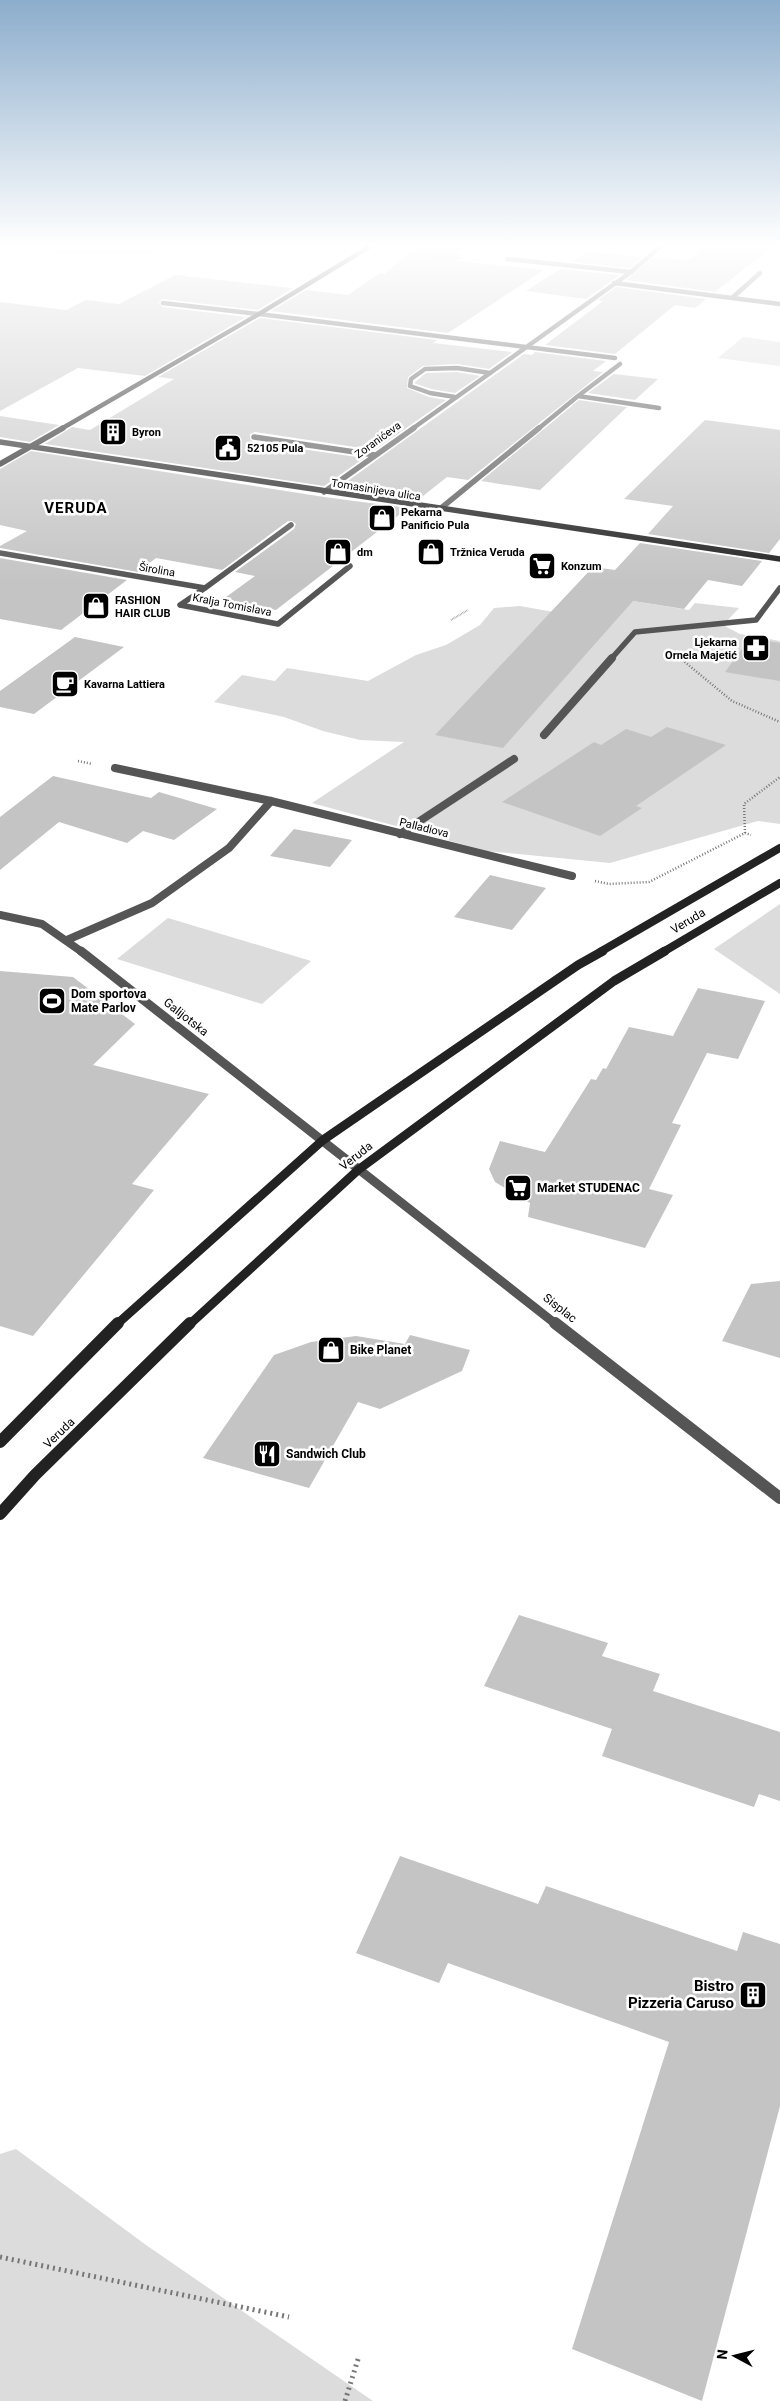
<svg xmlns="http://www.w3.org/2000/svg" width="780" height="2401" font-family="Roboto,sans-serif">
<rect width="100%" height="100%" fill="#fff"/>
<!-- green -->
<path fill="#dcdcdc" d="M58,247H157L151,255L53,253Z
M743,337L780,342V366L718,358Z
M608,597L689,610L695,603L739,608L723,625L740,634L780,641V824L758,821L610,863L487,851L312,803L404,742L360,740L323,731L284,717L214,702L242,675L275,681L287,668L368,681L416,655L446,645L480,625L494,608L520,606L582,617Z
M780,904V994L714,949Z
M168,918L311,961L262,1004L117,959Z
M16,2149L146,2245L373,2401H0V2154Z"/>
<!-- building -->
<path fill="#c4c4c4" d="M418,247H465L457,254L464,255L456,261L544,270L448,333L271,311L306,290L348,295L380,273L384,274Z
M704,247H772L715,292L626,280L653,258L688,260Z
M588,251L642,257L630,268L571,262Z
M560,269L620,275L586,299L526,291Z
M175,275L293,288L258,310L162,299L159,303L163,307L246,317L145,376L78,368L0,411V302L66,310L86,300L119,304Z
M616,287L706,299L695,308L675,305L615,354L545,345L603,301L598,300Z
M260,318L437,340L433,343L512,352L489,369L457,364L423,366L408,377L407,388L429,397L446,400L375,450L255,432L250,434V439L253,442L364,458L324,486L45,444L72,427L90,430L174,379L158,377Z
M535,352L606,361L593,371L603,372L468,480L447,477L418,500L338,488L524,354L532,355Z
M457,372L480,376L455,393L431,389L414,383L426,373Z
M614,374L658,379L635,400L588,393Z
M579,400L627,407L540,490L481,481Z
M0,416L59,425L30,442L0,437Z
M705,420L780,430V539L769,553L648,534L673,506L624,499Z
M31,451L324,497L408,508L276,610L222,600L255,576L235,572L294,529L296,524L292,521H288L222,570L156,558L138,572L0,548V546L27,531L0,525V469Z
M640,543L762,561L742,586L708,580L684,609L633,601L503,748L435,735L593,567L615,570Z
M0,558L127,580L61,630L0,619Z
M75,637L124,647L34,714L0,707V691Z
M750,638L780,643V681L725,672Z
M667,727L726,745L636,806L642,808L600,836L502,802L594,742L601,745L626,729L651,737Z
M53,776L151,798L159,792L217,809L174,840L143,831L127,843L59,822L0,870V817Z
M294,829L352,840L330,867L270,856Z
M490,875L546,888L512,930L454,917Z
M0,971L73,977L135,1024L93,1065L209,1094L132,1184L154,1190L33,1336L0,1326Z
M698,988L765,1001L738,1059L707,1053L672,1123L681,1125L649,1189L673,1195L645,1248L528,1217L530,1203L495,1182L489,1169L500,1141L545,1152L591,1079L596,1080L603,1068L606,1069L629,1027L673,1036Z
M780,1281V1358L722,1341L751,1284Z
M410,1335L470,1350L462,1371L380,1409L358,1402L309,1488L203,1458L274,1355L311,1342L356,1336L405,1344Z
M519,1615L608,1643L602,1656L660,1674L653,1691L780,1732V1801L759,1794L754,1807L602,1756L612,1729L484,1686Z
M400,1856L538,1904L546,1886L737,1951L743,1932L780,1944V2106L702,2401L572,2349L669,2042L448,1963L439,1983L356,1953Z"/>
<g fill="none" stroke-linecap="round" stroke-linejoin="round">
<!-- path-far3 -->
<path stroke="#777" stroke-width="1" stroke-dasharray="0.5 1" stroke-linecap="butt" d="M390,252L486,261"/>
<!-- path-far2 -->
<path stroke="#777" stroke-width="2" stroke-dasharray="0.5 1" stroke-linecap="butt" d="M451,620L468,610
M673,652L682,659"/>
<!-- path-far1 -->
<path stroke="#777" stroke-width="2.5" stroke-dasharray="1 2" stroke-linecap="butt" d="M680,658L732,701L780,722
M78,761L92,764
M745,833L744,804L780,777
M595,881L609,884L649,882L745,833L751,835"/>
<!-- path -->
<path stroke="#777" stroke-width="5" stroke-dasharray="2 4" stroke-linecap="butt" d="M0,2257L289,2317
M345,2401L359,2356"/>
<!-- lane-far1 -->
<path stroke="#555" stroke-width="4.5" d="M163,303L259,314
M578,396L620,364
M455,397L430,393L410,386L411,379L425,369L457,368L490,373
M538,429L578,396L659,408"/>
<!-- lane -->
<path stroke="#555" stroke-width="5.5" d="M254,437L375,455
M440,509L539,428"/>
<!-- street-far4 -->
<path stroke="#555" stroke-width="4.5" d="M507,259L631,272
M614,283L732,298L760,273
M732,298L780,304
M259,314L615,358
M412,429L631,272L660,247"/>
<!-- street-far3 -->
<path stroke="#555" stroke-width="5.5" d="M324,492L414,428
M0,553L205,588L291,525
M180,605L278,624L350,566
M180,605L205,588
M611,659L635,632L756,620L780,588"/>
<!-- street-far2 -->
<path stroke="#555" stroke-width="8" d="M544,735L612,658
M115,768L271,801L572,876
M400,834L514,759
M0,915L42,924L82,952
M67,940L152,903L229,848L271,801"/>
<!-- street-far1 -->
<path stroke="#555" stroke-width="9" d="M81,951L557,1325"/>
<!-- street -->
<path stroke="#555" stroke-width="12" d="M555,1323L780,1498"/>
<!-- secondary-far4 -->
<path stroke="#222" stroke-width="4.5" d="M61,429L259,314L369,247"/>
<!-- secondary-far3 -->
<path stroke="#222" stroke-width="5.5" d="M0,442L780,559
M0,464L63,428"/>
<!-- secondary-far2 -->
<path stroke="#222" stroke-width="8" d="M600,952L780,848
M663,952L780,883"/>
<!-- secondary-far1 -->
<path stroke="#222" stroke-width="9" d="M116,1325L323,1140L578,965L603,951
M189,1325L358,1170L614,981L665,951"/>
<!-- secondary -->
<path stroke="#222" stroke-width="12" d="M0,1442L118,1323
M0,1514L35,1475L190,1323"/>
</g>
<!-- sky -->
<linearGradient id="sky" x2="0" y2="1"><stop stop-color="#8cadcc"/><stop offset="0.42" stop-color="#fff"/><stop offset="1" stop-color="#fff" stop-opacity="0"/></linearGradient>
<rect width="780" height="583" fill="url(#sky)"/>
<!-- icons -->
<defs>
<g id="building-square" transform="scale(1.4375)"><rect x="-9" y="-9" width="18" height="18" rx="4" fill="#000" stroke="#fff"/><path d="M-4-6H4V6H1V3H-1V6H-4ZM-2.5-4.3h1.7v1.8h-1.7ZM.8-4.3h1.7v1.8H.8ZM-2.5-1h1.7V.8h-1.7ZM.8-1h1.7V.8H.8Z" fill="#fff"/></g>
<g id="civic-square" transform="scale(1.4375)"><rect x="-9" y="-9" width="18" height="18" rx="4" fill="#000" stroke="#fff"/><path d="M-.6-6.5H3V-4.5H.6V-3L4-1V1h2V6H-6V1h2V-1L-.6-3ZM-1.2 2.5V6h2.4V2.5Z" fill="#fff"/></g>
<g id="shop-square" transform="scale(1.4375)"><rect x="-9" y="-9" width="18" height="18" rx="4" fill="#000" stroke="#fff"/><path d="M-5-2.5h2.3a2.7 3.5 0 0 1 5.4 0H5L5.5 6h-11ZM-1.5-2.5h3a1.5 2.3 0 0 0-3 0Z" fill="#fff"/></g>
<g id="supermarket-square" transform="scale(1.4375)"><rect x="-9" y="-9" width="18" height="18" rx="4" fill="#000" stroke="#fff"/><path d="M-6-5.5h2.5l.6 2H6L4.5 2H-2.5L-4.4-4H-6ZM-1.5 3.2a1.3 1.3 0 1 0 .1 0ZM3 3.2a1.3 1.3 0 1 0 .1 0Z" fill="#fff"/></g>
<g id="pharmacy-square" transform="scale(1.4375)"><rect x="-9" y="-9" width="18" height="18" rx="4" fill="#000" stroke="#fff"/><path d="M-2-6h4v4h4v4h-4v4h-4v-4h-4v-4h4Z" fill="#fff"/></g>
<g id="cafe-square" transform="scale(1.4375)"><rect x="-9" y="-9" width="18" height="18" rx="4" fill="#000" stroke="#fff"/><path d="M-5.5-4.5H6V0H3Q3 3.5 0 3.5H-2.5Q-5.5 3.5-5.5 0ZM3-3.2v2h1.7v-2ZM-6 4.5H4V6H-6Z" fill="#fff"/></g>
<g id="stadium-square" transform="scale(1.4375)"><rect x="-9" y="-9" width="18" height="18" rx="4" fill="#000" stroke="#fff"/><path d="M0-5a6.5 5 0 1 0 0 10a6.5 5 0 1 0 0-10ZM-3.5-1.8h7v3.6h-7Z" fill="#fff"/></g>
<g id="restaurant-square" transform="scale(1.4375)"><rect x="-9" y="-9" width="18" height="18" rx="4" fill="#000" stroke="#fff"/><path d="M-5-6h1v4h1v-4h1v4h1v-4h1v5L-1.5 .5V6h-2V.5L-5-1ZM5-6V6H3V1.5H1.5Q1.5-4 5-6Z" fill="#fff"/></g>
</defs>
<g fill-rule="evenodd">
<use href="#building-square" x="113" y="432"/>
<use href="#civic-square" x="228" y="448"/>
<use href="#shop-square" x="382" y="518"/>
<use href="#shop-square" x="338" y="552"/>
<use href="#shop-square" x="431" y="552"/>
<use href="#supermarket-square" x="542" y="566"/>
<use href="#shop-square" x="96" y="606"/>
<use href="#pharmacy-square" x="756" y="648"/>
<use href="#cafe-square" x="65" y="684"/>
<use href="#stadium-square" x="52" y="1001"/>
<use href="#supermarket-square" x="518" y="1188"/>
<use href="#shop-square" x="331" y="1350"/>
<use href="#restaurant-square" x="267" y="1454"/>
<use href="#building-square" x="753" y="1995"/>
</g>
<g text-anchor="middle" dominant-baseline="central" stroke-width="5" stroke-linejoin="round" paint-order="stroke">
<!-- far-poi labels -->
<g font-size="11" font-weight="bold" fill="#000" stroke="#fff" text-anchor="start">
<text x="132" y="432">Byron</text>
<text x="247" y="448">52105 Pula</text>
<text x="401" y="512">Pekarna<tspan x="401" dy="13">Panificio Pula</tspan></text>
<text x="357" y="552">dm</text>
<text x="450" y="552">Tržnica Veruda</text>
<text x="561" y="566">Konzum</text>
<text x="115" y="600">FASHION<tspan x="115" dy="13">HAIR CLUB</tspan></text>
<text x="737" y="642" text-anchor="end">Ljekarna<tspan x="737" dy="13">Ornela Majetić</tspan></text>
<text x="84" y="684">Kavarna Lattiera</text>
</g>
<!-- far-street labels -->
<g font-size="11" fill="#000" stroke="#fff">
<text transform="translate(378 440) rotate(-36)">Zoranićeva</text>
<text transform="translate(376 490) rotate(9)">Tomasinijeva ulica</text>
<text transform="translate(157 570) rotate(10)">Širolina</text>
<text transform="translate(232 605) rotate(11)">Kralja Tomislava</text>
<text transform="translate(424 828) rotate(14)">Palladiova</text>
</g>
<!-- street labels -->
<g font-size="12" fill="#000" stroke="#fff">
<text transform="translate(688 921) rotate(-31)">Veruda</text>
<text transform="translate(186 1017) rotate(38)">Galijotska</text>
<text transform="translate(356 1156) rotate(-38)">Veruda</text>
<text transform="translate(560 1308) rotate(38)">Sisplac</text>
<text transform="translate(59 1433) rotate(-44)">Veruda</text>
</g>
<!-- poi labels -->
<g font-size="12" font-weight="bold" fill="#000" stroke="#fff" text-anchor="start">
<text x="71" y="994">Dom sportova<tspan x="71" dy="14">Mate Parlov</tspan></text>
<text x="537" y="1188">Market STUDENAC</text>
<text x="350" y="1350">Bike Planet</text>
<text x="286" y="1454">Sandwich Club</text>
</g>
<!-- far-district labels -->
<g font-size="15" font-weight="bold" letter-spacing="1" fill="#000" stroke="#fff">
<text x="76" y="508">VERUDA</text>
</g>
<!-- near-poi labels -->
<g font-size="15" font-weight="bold" fill="#000" stroke="#fff" text-anchor="end">
<text x="734" y="1986">Bistro<tspan x="734" dy="17">Pizzeria Caruso</tspan></text>
</g>
</g>
<!-- north arrow -->
<g transform="translate(735 2356) rotate(277)" stroke="#ffffff" stroke-width="4" paint-order="stroke">
<path d="M0-4L9 19L0 12L-9 19Z" fill="#000000"/>
<text y="-8" font-size="14" font-weight="bold" text-anchor="middle" fill="#000000">N</text>
</g>
</svg>
